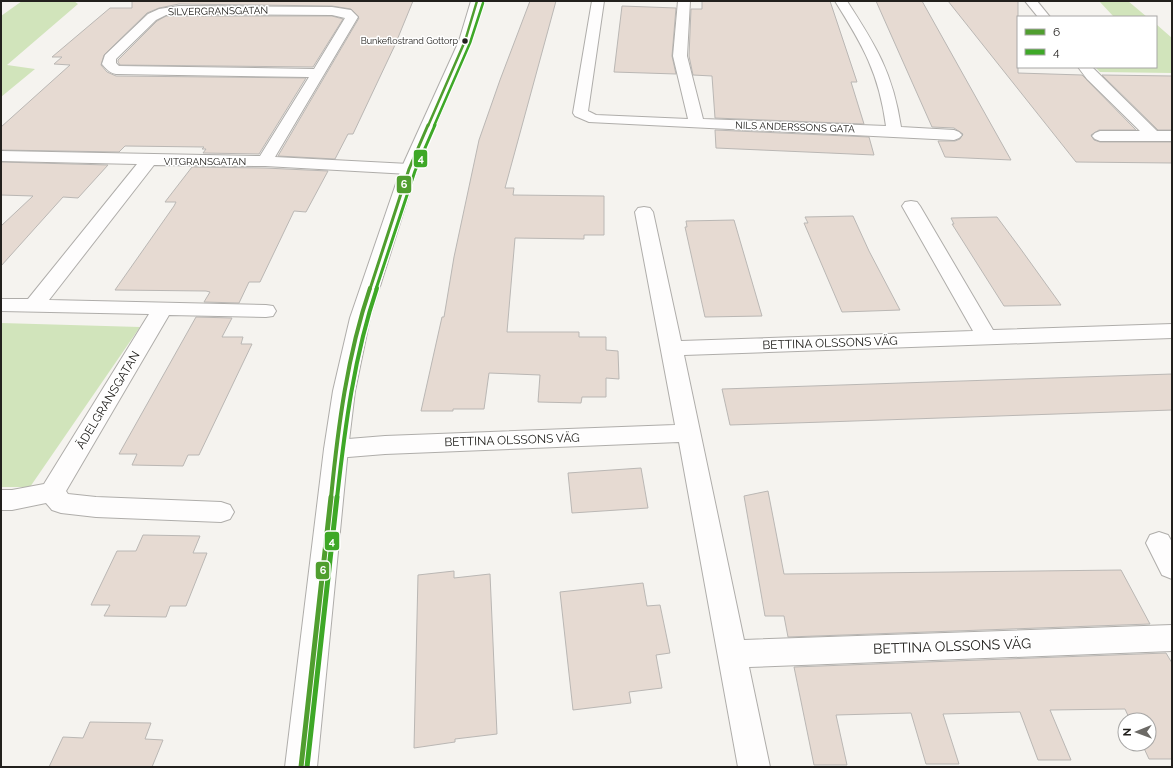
<svg xmlns="http://www.w3.org/2000/svg" width="1173" height="768" font-family="Raleway,sans-serif">
<rect width="100%" height="100%" fill="#f5f3ef"/>
<!-- green -->
<path fill="#d1e4bb" d="M22,1H74L78,4L7,65L35,69L1,97V16Z
M1099,1H1128L1147,17H1114Z
M1156,24L1172,38V73L1100,72L1095,67H1156Z
M1,323L140,327L30,487H1Z"/>
<!-- building -->
<path fill="#e6dad2" stroke="#bab7b4" d="M132,1H413L395,45L353,134H348L335,159L278,156L359,18L351,9L332,6L179,4L159,8L147,13L104,55L101,65L107,72L116,76L306,78L259,154L203,153L206,149H202L204,147L125,146L119,152L1,150V127L70,65L54,64L62,57H52L110,8H132Z
M530,1H556L505,188H514L513,195L604,196V235H584V239L515,238L507,332H579V337H606V350L618,351L619,379L606,378V397H582L581,403L538,402L540,375L489,373L484,409H453V411H421L442,317H444L454,257L479,140L500,80Z
M702,1H830L857,82H851L864,124L715,118L712,76L693,75L689,56L691,9H702Z
M876,1H922L1011,160L945,157L938,141H955L960,139L963,134L954,128L932,127Z
M948,1H1018V73L1082,75L1136,130H1099L1091,135L1094,140L1100,142H1172V163L1076,162Z
M622,6L676,8L672,56L676,74L614,72Z
M166,16H332L343,19L313,67L120,65L118,62V60L157,21Z
M1102,75L1172,76V130H1158Z
M715,130L869,137L874,155L716,148Z
M1,162L108,165L78,198L63,197L1,266V226L33,196L1,195Z
M192,167L265,168L328,171L306,212L294,211L260,282H249L239,303L204,302L210,292L206,291L115,290L174,206L176,202H165Z
M853,216L869,251L900,310L842,312L804,223H808L805,217Z
M997,217L1020,248L1061,305L1004,306L952,224H954L951,218Z
M734,220L762,316L705,317L685,227H687L686,221Z
M196,317L232,318L222,337H243L241,344H252L199,455H188L183,466L132,465L137,454H119Z
M1172,374V410L825,422L730,425L722,389Z
M641,468L648,508L572,513L568,473Z
M768,491L784,574L1121,570L1150,624L788,637L784,616H765L744,496Z
M143,535L200,536L193,553H207L186,606H170L166,617L104,616L110,605H91L117,551H136Z
M454,571V578L490,574L497,734L455,739V742L414,748L418,575Z
M643,583L647,606L660,605L670,653L656,655L662,688L629,692L631,703L573,710L560,592Z
M1166,653L1172,663V759H1149L1142,744H1149V720H1130L1125,709L1050,710L1071,760H1038L1020,712L943,714L959,764H926L911,713L836,715L847,765H814L794,667Z
M90,722L151,723L145,739L163,740L152,767H49L63,737L83,738Z"/>
<g fill="none" stroke-linecap="round" stroke-linejoin="round">
<!-- street casing -->
<g stroke="#afadaa" stroke-width="2">
<path id="street" d="M592,1H604L588,111L596,115L688,119L673,56L678,1H690L687,56L703,119L886,126C879,73 863,46 835,1H847C876,46 893,73 901,127L954,130L959,132L962,135L959,138L954,140L589,122L575,116L573,113Z
M1025,1H1037L1050,17H1038Z
M179,6L332,7L351,10L358,17L275,157L409,164L415,166L417,169L415,172L409,174L265,166L154,165L49,300L266,305L273,306L276,311L273,316L266,317L169,315L66,491L68,494L96,497L221,502L230,505L234,512L230,519L221,522L96,517L61,513L52,510L46,503L12,510H1V490H12L44,484L149,314L1,311V299H28L137,164L1,161V151L260,156L309,77L116,74C110,73 106,69 102,64L105,55L148,14L159,9ZM179,14L332,15L345,18L314,69L119,66L116,63V59L156,20L166,15Z
M1078,67H1092L1157,131H1172V141H1100L1095,139L1092,136L1095,133L1100,131H1140L1087,79Z
M911,201L917,202L920,206L993,330L1172,324V338L684,355L744,640L1172,625V651L749,667L770,767H738L679,442L385,454L336,458L328,455L324,449L328,443L336,440L385,436L675,425L635,212L638,208L644,207L650,208L653,212L681,341L973,331L902,206L905,202Z
M1159,532L1168,535L1172,542V579L1162,575L1146,543L1150,535Z"/>
</g>
<!-- secondary casing -->
<g stroke="#afadaa" stroke-width="2">
<path id="secondary" d="M471,1H483L471,41L417,169L370,318L355,391L348,449L317,767H285L324,449L333,391L350,318L401,169L459,41Z"/>
</g>
<!-- street -->
<use href="#street" fill="#fefdfd" fill-rule="evenodd"/>
<!-- secondary -->
<use href="#secondary" fill="#fefdfd" fill-rule="evenodd"/>
<!-- bus-1-far3 casing -->
<g stroke="#fff" stroke-width="4.5">
<path id="bus-1-far3" d="M428,126L465,41L477,1"/>
</g>
<!-- bus-1-far2 casing -->
<g stroke="#fff" stroke-width="5.5">
<path id="bus-1-far2" d="M370,289L409,169L428,125"/>
</g>
<!-- bus-1-far1 casing -->
<g stroke="#fff" stroke-width="7">
<path id="bus-1-far1" d="M331,498C338,427 347,356 370,288"/>
</g>
<!-- bus-1 casing -->
<g stroke="#fff" stroke-width="8">
<path id="bus-1" d="M301,767L331,497"/>
</g>
<!-- bus-2-far3 casing -->
<g stroke="#fff" stroke-width="4.5">
<path id="bus-2-far3" d="M434,126L470,43L483,3"/>
</g>
<!-- bus-2-far2 casing -->
<g stroke="#fff" stroke-width="5.5">
<path id="bus-2-far2" d="M376,289L415,171L435,125"/>
</g>
<!-- bus-2-far1 casing -->
<g stroke="#fff" stroke-width="7">
<path id="bus-2-far1" d="M337,498C345,427 354,356 377,288"/>
</g>
<!-- bus-2 casing -->
<g stroke="#fff" stroke-width="8">
<path id="bus-2" d="M307,767L337,497"/>
</g>
<!-- bus-1-far3 -->
<use href="#bus-1-far3" stroke="#509e2f" stroke-width="2.5"/>
<!-- bus-1-far2 -->
<use href="#bus-1-far2" stroke="#509e2f" stroke-width="3"/>
<!-- bus-1-far1 -->
<use href="#bus-1-far1" stroke="#509e2f" stroke-width="4"/>
<!-- bus-1 -->
<use href="#bus-1" stroke="#509e2f" stroke-width="5"/>
<!-- bus-2-far3 -->
<use href="#bus-2-far3" stroke="#3ea827" stroke-width="2.5"/>
<!-- bus-2-far2 -->
<use href="#bus-2-far2" stroke="#3ea827" stroke-width="3"/>
<!-- bus-2-far1 -->
<use href="#bus-2-far1" stroke="#3ea827" stroke-width="4"/>
<!-- bus-2 -->
<use href="#bus-2" stroke="#3ea827" stroke-width="5"/>
</g>
<!-- markers -->
<circle fill="#22201d" stroke="#fff" stroke-width="1.5" cx="465" cy="41" r="3.5"/>
<g text-anchor="middle" dominant-baseline="central" stroke-width="3" stroke-linejoin="round" paint-order="stroke">
<!-- far-bus labels -->
<g font-size="9" fill="#22201d" stroke="#fff" text-anchor="end">
<text x="458" y="41">Bunkeflostrand Gottorp</text>
</g>
<!-- far-street labels -->
<g font-size="10" fill="#22201d" stroke="#fff">
<text transform="translate(218 11) rotate(-1)">SILVERGRANSGATAN</text>
<text transform="translate(795 127) rotate(2)">NILS ANDERSSONS GATA</text>
<text x="205" y="161">VITGRANSGATAN</text>
</g>
<!-- street labels -->
<g font-size="12" fill="#22201d" stroke="#fff">
<text transform="translate(830 343) rotate(-2)">BETTINA OLSSONS VÄG</text>
<text transform="translate(108 400) rotate(-59)">ÄDELGRANSGATAN</text>
<text transform="translate(512 440) rotate(-2)">BETTINA OLSSONS VÄG</text>
</g>
<!-- near-street labels -->
<g font-size="14" fill="#22201d" stroke="#fff">
<text transform="translate(952 646) rotate(-2)">BETTINA OLSSONS VÄG</text>
</g>
</g>
<g stroke="#fff" stroke-width="1.5">
<rect x="413" y="149" width="15" height="19" rx="4" fill="#3ea827"/>
<rect x="396" y="175" width="16" height="19" rx="4" fill="#509e2f"/>
<rect x="324" y="531" width="16" height="20" rx="4" fill="#3ea827"/>
<rect x="315" y="561" width="15" height="19" rx="4" fill="#509e2f"/>
</g>
<g font-size="11" text-anchor="middle" font-weight="bold" fill="#fff">
<text x="421" y="162">4</text>
<text x="404" y="188">6</text>
<text x="332" y="545">4</text>
<text x="323" y="574">6</text>
</g>
<!-- border -->
<rect width="1173" height="768" fill="none" stroke="#22201d" stroke-width="4"/>
<!-- legend -->
<rect x="1017" y="16" width="140" height="52" fill="#ffffff" stroke="#a7a6a5"/>
<rect x="1025" y="29" width="20" height="6" fill="#509e2f" stroke="#a7a6a5"/>
<text x="1053" y="36" font-size="12" fill="#22201d">6</text>
<rect x="1025" y="49" width="20" height="6" fill="#3ea827" stroke="#a7a6a5"/>
<text x="1053" y="56" font-size="12" fill="#22201d">4</text>
<!-- north arrow -->
<g transform="translate(1137 732) rotate(269)"><circle r="19" fill="#ffffff" stroke="#a7a6a5"/>
<path d="M0-3L7 15L0 10L-7 15Z" fill="#6c6a66"/>
<text y="-6" font-size="11" font-weight="bold" text-anchor="middle" fill="#22201d">N</text>
</g>
</svg>
